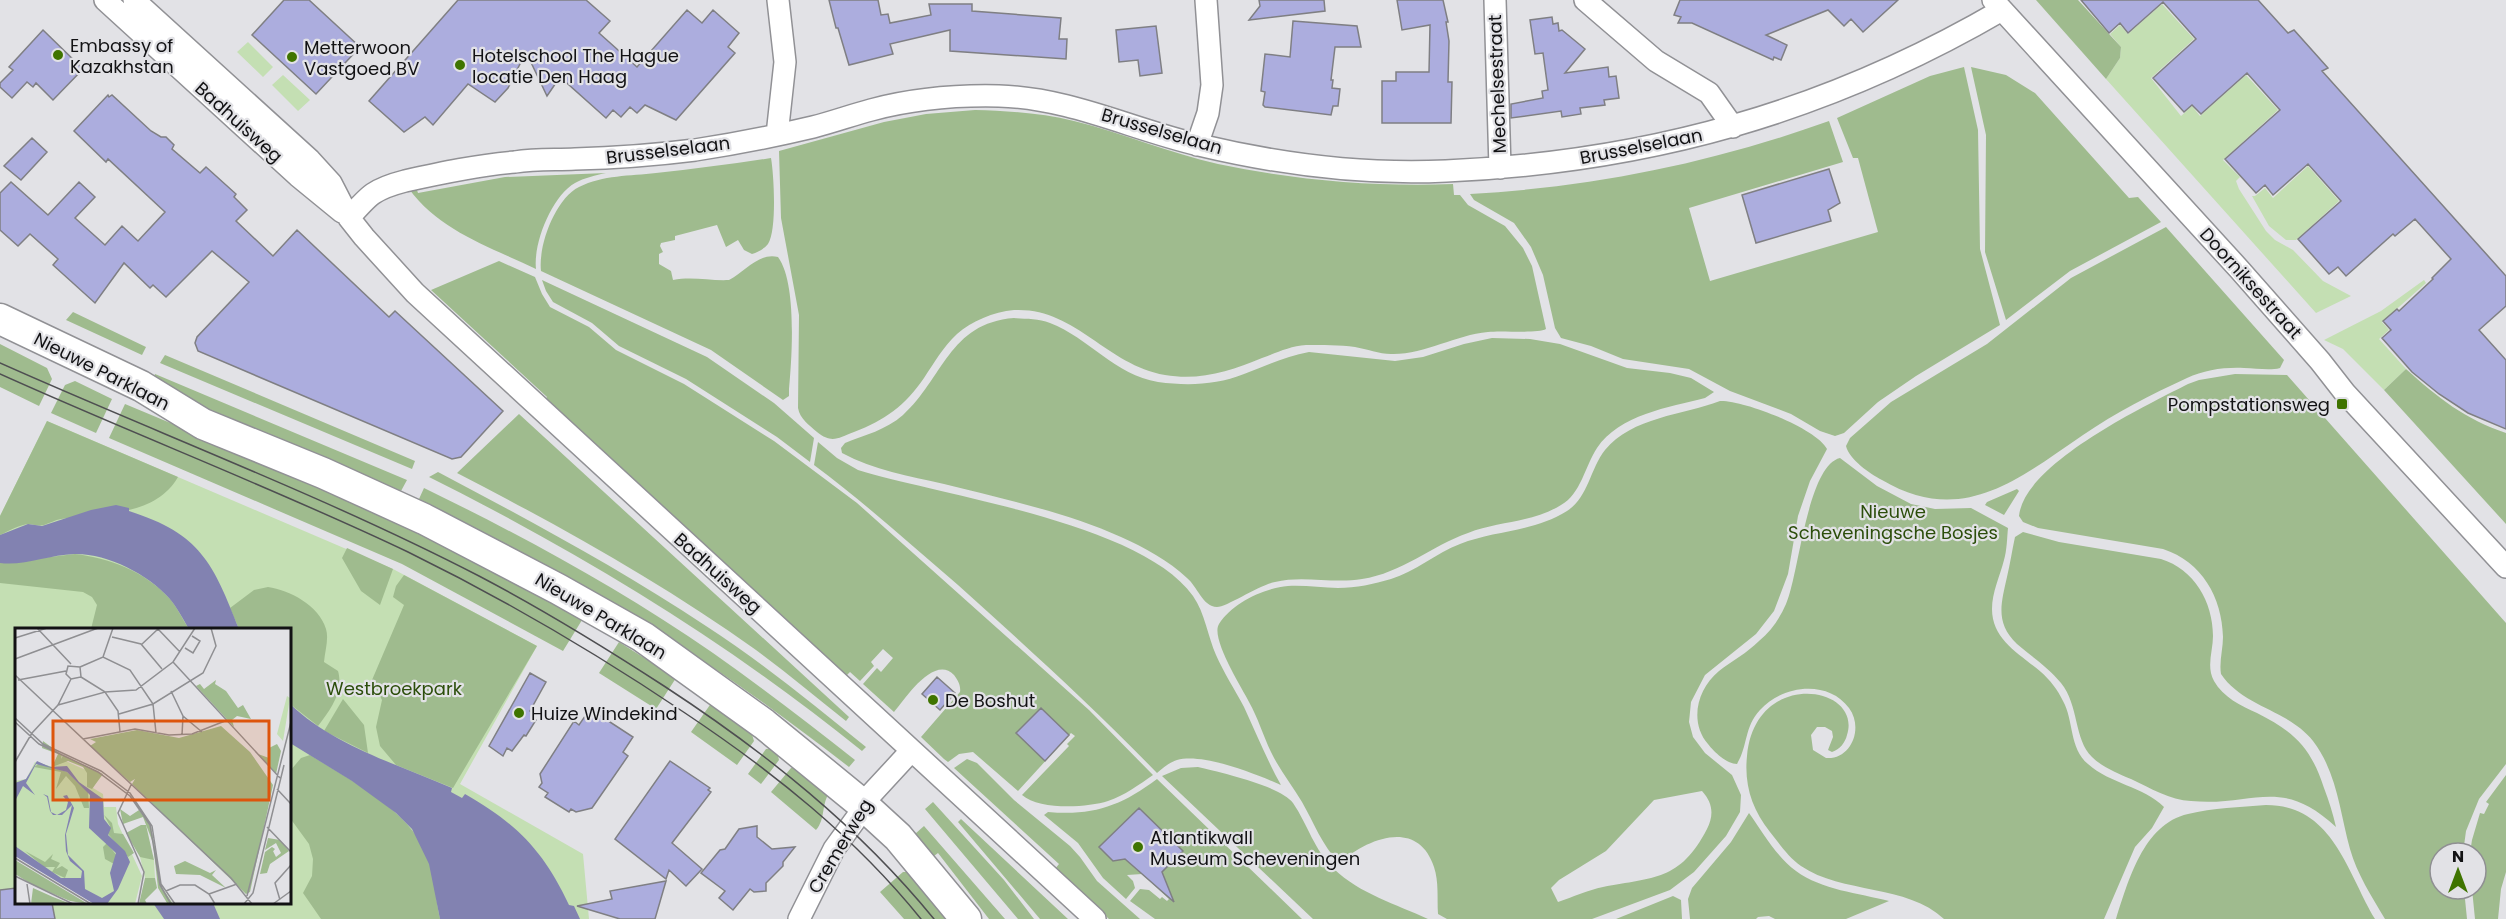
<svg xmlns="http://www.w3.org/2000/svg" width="2506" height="919" font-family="Poppins,sans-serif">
<rect width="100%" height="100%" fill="#e2e2e6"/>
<!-- green -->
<path fill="#c4dfb3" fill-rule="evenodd" d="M2162,4L2194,39L2151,78L2181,116L2192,106L2200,116L2246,75L2278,110L2223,160L2240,177L2236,181L2239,189L2266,231L2275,240L2293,250L2323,281L2351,296L2316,313L2106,79L2120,58L2121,47L2110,34L2120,25L2128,34Z
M248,42L273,67L263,77L237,52Z
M283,75L310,100L298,111L272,85Z
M2308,166L2339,201L2296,240H2286L2269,226L2252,196H2255L2265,188L2273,198Z
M2424,280L2426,283L2382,322L2389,330L2379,339L2406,369L2384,390L2343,349L2324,340L2381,311Z
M47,421L393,569L537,646L460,784L583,854L589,919H0V516ZM16,630H290V902H16Z"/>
<!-- forest -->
<path fill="#9fbb8e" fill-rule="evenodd" d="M2036,0H2078L2121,47L2120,58L2106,79Z
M1964,67L1978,130L1980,249L2000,325L1916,376L1878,402L1844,433L1835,436L1820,431L1791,414L1730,391L1689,369L1623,359L1591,346L1561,338L1555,328L1543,275L1531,247L1514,223L1474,200L1470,194C1594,187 1712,163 1829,121L1843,162L1689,208L1710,281L1878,232L1858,158H1853L1837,118L1930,76Z
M1971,67L2006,75L2035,93L2129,198L2138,197L2161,222L2070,271L2006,320L1985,252L1986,135Z
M975,110C1008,111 1042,113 1074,121C1123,133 1169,153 1218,164C1295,180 1374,187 1453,184L1454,195H1460L1468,205L1505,226L1523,248L1532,266L1546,329C1538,334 1501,330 1488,332C1455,335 1424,355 1391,354C1379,354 1367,349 1355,347C1340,345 1322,345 1306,345C1290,346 1276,353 1262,358C1231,371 1200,381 1165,375C1105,364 1075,307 1014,310C993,312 972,321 957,334C943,347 934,363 924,378C905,406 885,420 854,432C838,438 832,444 817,432C809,425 800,419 798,408L799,315L781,218L779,151L884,122L926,114Z
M771,158C774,175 777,230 768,244C764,249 758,252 752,254L744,250L738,240L726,247L717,225L675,236V240L661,243L660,246L663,252L659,254V264L671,271L673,280C692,276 710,281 729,280C745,272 759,252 778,257C797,283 792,356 789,389V396L783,400L711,350L541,271C538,246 555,199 579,187C603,175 630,176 656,173C694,169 733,164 771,158Z
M606,173C596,175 584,178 575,183C552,196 533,243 536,269C490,247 440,231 409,189L416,187L418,193L505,177Z
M2166,227L2284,360L2280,368C2269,371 2256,368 2244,368C2225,367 2204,370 2187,378C2152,394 2115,413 2083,435C2017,480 1962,527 1882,480C1870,474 1849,459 1846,446L1850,438L1891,402L1987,344L2071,278Z
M499,261L535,277L542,294L550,307L589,327L616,350L684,384L774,441L857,503L1089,710L1153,775C1140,784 1124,796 1108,801C1086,808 1039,810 1022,795L1069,746L1067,744L1075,736L1071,733L1018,791L973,752L959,754L948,762L944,759L921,737L960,692C961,686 958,680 954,675C934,654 905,699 894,712L863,684L877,668L881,672L893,658L883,649L871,662L874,666L860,681L850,672L845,677L545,400L547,397L431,290Z
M542,280L707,357L774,403L814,438L810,462L777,437L686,379L619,346L592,323L553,302L546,291Z
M73,312L146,347L142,355L66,320Z
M1014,318C1026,319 1038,318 1050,323C1089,338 1115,375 1158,382C1188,386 1216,385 1244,374C1266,366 1286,356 1309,352L1395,361L1423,357L1464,344L1492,338L1530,339L1560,344L1627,368L1670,373L1691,378L1714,392L1705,398C1669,407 1619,415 1597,448C1585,466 1581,494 1561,505C1532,523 1499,521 1468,533C1431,546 1402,573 1362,579C1333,584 1303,575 1275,582C1259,585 1227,607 1217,607C1203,607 1197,586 1187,578C1169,561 1144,547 1121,537C1066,512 1003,499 944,484C909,476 874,470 842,453L841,448L845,443C865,435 886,430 903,415C943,379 949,323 1014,318Z
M0,344L47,368L52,379L39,406L0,387Z
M165,355L415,461L412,469L160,363Z
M2406,369C2438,398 2465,419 2506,433V524L2384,390Z
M155,374L407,480L401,491L151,385Z
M2235,374L2287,375L2506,623V764L2479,799L2466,831L2463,853H2440V889H2464L2467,919H2385C2372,897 2357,874 2350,849C2340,813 2337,772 2313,741C2289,710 2243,707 2221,674C2219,662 2223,649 2223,637C2222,597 2202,562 2163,549L2038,528L2023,522L2019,516C2024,464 2145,406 2188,384L2199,380Z
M75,381L112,399L96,433L51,413L65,385Z
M1720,401C1743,400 1816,428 1827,449L1810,481L1798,516L1788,574L1774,611L1756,634L1705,675L1691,702L1689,722L1693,737L1705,753L1732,775L1741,795L1740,812L1726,836L1694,872L1670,890L1592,919H1447L1438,914C1437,898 1439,882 1434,867C1418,818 1368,838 1339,863C1322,845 1314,823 1302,802C1292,785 1279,769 1271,752C1263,735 1258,718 1249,702C1242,688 1210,638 1219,624C1232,603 1264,588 1288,586C1305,585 1322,588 1338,588C1356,588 1374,584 1391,579C1415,572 1436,553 1460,544C1495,530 1534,532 1567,511C1588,498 1590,469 1605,450C1632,417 1683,415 1720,401ZM1702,791C1713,803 1714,815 1707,829C1680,881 1654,877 1603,887C1588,890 1573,897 1558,902L1551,888L1559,880L1606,851L1654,800Z
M125,404L333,491L478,560L582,620L563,651L402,564L109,438Z
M519,414L849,717L846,721C816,697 787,673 756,650C662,583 560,526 457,473Z
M47,421L178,477C155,517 101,513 61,519C55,520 50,523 44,525C39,526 35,525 30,524C20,524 9,531 0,535V516Z
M818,442L837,458L858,470C943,496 1141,523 1193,596C1205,613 1208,637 1216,655C1224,673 1235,690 1244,707C1256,733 1267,760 1281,785C1256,774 1204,753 1177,760C1170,762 1163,768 1157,773C1092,706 1027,647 958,585C910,544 865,503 814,465Z
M1840,458L1877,486L1911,504L1935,509L1971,508L2008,528C2007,538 2007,550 2004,560C2000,576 1992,592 1992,609C1992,640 2020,654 2041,672C2049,679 2058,690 2063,701C2074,721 2069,748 2088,764C2110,784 2143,786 2164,807L2152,828L2135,847L2104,919H1944C1907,884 1842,894 1801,866C1788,857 1779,843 1770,832C1752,809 1744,785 1747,756C1755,668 1863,685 1847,735C1845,743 1840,749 1832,752L1828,750L1833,737L1832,731L1825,727H1817L1811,735L1813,750L1826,758C1851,760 1864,728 1849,708C1828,679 1782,685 1760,710C1744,727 1748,746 1737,764C1727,764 1714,752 1708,744C1689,722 1697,689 1719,671C1732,661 1747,653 1759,641C1771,631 1780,618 1786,604C1799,575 1807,466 1840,458Z
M438,472C529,520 620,569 706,626C762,662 814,705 866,747L862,751C729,643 583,554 429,477Z
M424,488C523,536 622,590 713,653C761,687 808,723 855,760L849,767C802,731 753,694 703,661C612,600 516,548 419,499Z
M2017,489L2019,491L2004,515L1985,505L1987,502Z
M2023,532L2059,542L2161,559C2194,569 2213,602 2213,636C2213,651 2206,667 2214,681C2223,697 2241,706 2257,713C2295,732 2311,748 2324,788C2329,801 2333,814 2336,827C2280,775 2254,807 2191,801C2170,800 2150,788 2131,779C2119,774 2102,767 2092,757C2074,740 2079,705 2061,683C2048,667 2032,657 2017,644C1995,623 2001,604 2007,577C2010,564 2012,551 2015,537Z
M347,548L393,569L380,605L361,591L342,558Z
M75,554C109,558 144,571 168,597C177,606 182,619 189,629H91L97,605L92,597L83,592L0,583V563Z
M404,575L537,646L453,788L396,765L380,746L376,727L382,700L372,680L404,605L393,597L396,586Z
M268,587C289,590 319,605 326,629C329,639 325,651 324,662L338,671C344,692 330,710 318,726L290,704V630L239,629L230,608L254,590Z
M619,642L676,678L656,709L599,673Z
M343,699L364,725L368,753L324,731Z
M712,702L751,731L754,741L737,765L691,732Z
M776,748L779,760L761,784L748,774L766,749Z
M310,755C353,782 415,812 430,864C435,882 436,901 440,919H321L303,893L312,876L313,859L309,844L290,818V771L301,758Z
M967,759L977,763L1014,800L1070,846L1080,857L1097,881L1140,919H1109L1055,869L1059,864L954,768Z
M800,767L830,792C821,803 826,819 816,830L771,792L791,768Z
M1198,767C1219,772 1281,786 1293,803C1308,825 1314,850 1334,869C1360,894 1396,904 1428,919H1313L1162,776L1181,768Z
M2506,775V872L2501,889L2498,919H2475L2472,889H2476V853H2470L2472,840L2480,813L2484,814L2489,804L2486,802Z
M1157,779L1302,919H1155L1130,901L1140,889L1149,890L1160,899L1162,897L1167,901L1169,899L1142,874L1127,875L1133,881L1135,888L1126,899L1103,878L1078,843L1044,815L1048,812C1093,816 1121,806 1157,779Z
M933,802L1004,880L1034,919H1018L925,809Z
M2266,805C2333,805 2347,872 2375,919H2116C2128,882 2143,824 2188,814C2213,808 2240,807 2266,805Z
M1749,813C1763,833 1776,856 1796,871C1822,890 1858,893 1889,901L1846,919H1775L1769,916L1758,917L1756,919H1690L1688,899L1692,888L1731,842Z
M961,819L1068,919H1040L958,822Z
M924,826L1005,919H989L938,853L934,856L915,834Z
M903,872H911L950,919H904L880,892Z
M1673,896L1681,900L1682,919H1616Z"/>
<!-- water -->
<path fill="#8282b1" d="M116,505L129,508V511C201,534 213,563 239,629H189C183,619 177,607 169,598C148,574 106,553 74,554C49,555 24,566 0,563V535L28,524L42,526L91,510Z
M290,704C334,746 397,764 452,788L451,792L462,798L465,794C516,823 544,851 569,905L574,906L580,919H440L429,864L412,829L396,813L352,781L290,743Z
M153,903H213L220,919H164Z"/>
<!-- building -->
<path fill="#acadde" stroke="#7f7f83" stroke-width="1.5" d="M284,0H309L360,47L316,94L252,35Z
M458,0H586L610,21L599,33L637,67L687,10L702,23L713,10L739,33L728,47L735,53L676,120L645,105L637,113L630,107L621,117L613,110L606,118L560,77L547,96L526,52L508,88L495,102L468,84L433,125L425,117L404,132L369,101Z
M829,0H878L881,15L888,14L890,23L931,15L929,4H972V11L1061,18L1059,39H1067L1066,59L950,51V30L890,44L893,54L849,65L838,28H836Z
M1259,0H1324L1325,11L1249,20L1260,6Z
M1397,0H1443L1448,22H1446L1449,41L1448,82H1452L1451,123H1382V81H1396V72H1429L1430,25L1402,30Z
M1680,0H1898L1863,32L1851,19L1844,26L1828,10L1766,35L1787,45L1781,60L1774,57L1773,60L1692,23H1678L1681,17L1674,15Z
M2081,0H2258L2288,33L2294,30L2328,68L2322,71L2506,276V306L2479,330L2506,360V429L2468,413L2439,394L2412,372L2382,338L2391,330L2383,321L2397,309L2399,311L2433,279L2432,278L2451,259L2415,219L2395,236L2393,234L2346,276L2338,267L2329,274L2298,239L2341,201L2308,164L2273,195L2265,185L2256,193L2225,159L2280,110L2247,73L2201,114L2192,105L2184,112L2153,78L2196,39L2163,2L2128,33L2120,23L2109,33Z
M1552,17L1553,24L1558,23L1559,31L1562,30L1585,49L1565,73L1608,67L1609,77L1616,76L1619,98L1604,100L1605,105L1580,108L1581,114L1562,117L1561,111L1511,118V104L1543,98L1542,91L1548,90L1543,53L1535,54L1530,20Z
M1293,21L1357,26L1361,47H1335L1331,80H1333L1332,88L1340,89L1338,106H1333L1331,115L1265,107L1263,105L1265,92L1261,91L1265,54L1290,57Z
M1156,26L1162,73L1140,76L1138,60L1119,62L1116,30Z
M43,30L83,69L53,100L36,83L33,87L27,82L12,98L0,87V83L13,70L9,67Z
M108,95L109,97L112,95L151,131L161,137H166L174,145L172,149L200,173L206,167L236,194L234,197L247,210L236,221L273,256L297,230L389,317L395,311L503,411L461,457L452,459L198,351L195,343L197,337L249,282L212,251L166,297L153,285L150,288L124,263L95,303L53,265L58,259L30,234L18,246L0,230V193L11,182L48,215L79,182L95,197L75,218L105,245L122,226L138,241L165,212L108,159L106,162L74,131Z
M32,138L47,152L21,180L4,166Z
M1829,169L1840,203L1828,210L1831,221L1756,243L1742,195Z
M530,673L546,682L530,711L535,714L533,718L536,720L526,736L524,735L512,751L507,748L503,756L489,746Z
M937,677L955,693L940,710L922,694Z
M1041,708L1069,735L1045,761L1016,733Z
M590,709L633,737L623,752L628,756L592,808L576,812L571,809L569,812L545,797L548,793L539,787L542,783L540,774L574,721L579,725Z
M670,761L710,788L708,790L711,792L672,843L702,869L686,886L669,870L666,879L615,839Z
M1139,808L1183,851L1162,872L1174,902L1125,859L1113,861L1099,847Z
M757,826V837L772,849L795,847L783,862V866L766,883V891L754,892L750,889L733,910L719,898L725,891L701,873L720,850L725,849L739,829Z
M666,881L655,919H620L577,906L612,899L610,891Z
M16,888V903H52L55,919H0V890Z"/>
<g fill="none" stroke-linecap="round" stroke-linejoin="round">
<!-- street casing -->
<g stroke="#919195" stroke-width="24">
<path id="street" d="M105,0L298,176L342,212
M134,0L310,160L331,183L349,218L364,237L415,293L1095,919
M1495,0L1500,168
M1585,0L1656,61L1709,93L1733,127
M1993,0L2239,269L2320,361L2345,393L2506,567
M777,135L785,62L778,0
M1197,145L1208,113L1212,85L1206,0
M349,218C369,195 374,189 405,181C441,173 478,165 515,162C535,159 555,160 575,159C615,158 655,155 695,150C735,144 775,136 813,127C833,122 852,115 871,110C912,99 957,95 999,96C1070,98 1131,129 1199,145C1279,164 1364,175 1446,171C1649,162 1827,112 2002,10
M799,919L834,849L858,816L862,804L911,751"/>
</g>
<!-- secondary casing -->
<g stroke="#919195" stroke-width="33">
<path id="secondary" d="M0,319L141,386L203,424L323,473L424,519L558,589L643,637L764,724L862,804L898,837L966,919"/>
</g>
<!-- street -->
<use href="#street" stroke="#fff" stroke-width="21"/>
<!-- secondary -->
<use href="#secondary" stroke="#fff" stroke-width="30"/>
<!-- tram -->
<path stroke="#4e4e51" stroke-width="1.5" d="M0,363C159,434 324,496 479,576C542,609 604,647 664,686C765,752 858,826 934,919
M0,374C135,435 274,488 408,552C504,599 596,653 685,713C772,771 855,837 921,919"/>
</g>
<!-- markers -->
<g fill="#3f7400" stroke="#e2e2e6" stroke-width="2">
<circle cx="58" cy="55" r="6"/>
<circle cx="292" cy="57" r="6"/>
<circle cx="460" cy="65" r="6"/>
<rect x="2336" y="398" width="12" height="12" rx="3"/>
<circle cx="933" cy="700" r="6"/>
<circle cx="519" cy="713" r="6"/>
<circle cx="1138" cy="847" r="6"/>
</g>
<g text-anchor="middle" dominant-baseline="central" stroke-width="4.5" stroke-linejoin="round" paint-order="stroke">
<!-- poi labels -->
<g font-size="18" fill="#121214" stroke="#e2e2e6" text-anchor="start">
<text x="70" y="45">Embassy of<tspan x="70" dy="21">Kazakhstan</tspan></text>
<text x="304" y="47">Metterwoon<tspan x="304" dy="21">Vastgoed BV</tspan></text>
<text x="472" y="55">Hotelschool The Hague<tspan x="472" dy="21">locatie Den Haag</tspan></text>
<text x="2330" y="404" text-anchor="end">Pompstationsweg</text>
<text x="945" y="700">De Boshut</text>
<text x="531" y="713">Huize Windekind</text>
<text x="1150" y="837">Atlantikwall<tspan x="1150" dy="21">Museum Scheveningen</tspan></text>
</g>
<!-- street labels -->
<g font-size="18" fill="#121214" stroke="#e2e2e6">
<text transform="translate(1497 84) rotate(-92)">Mechelsestraat</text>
<text transform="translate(239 122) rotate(42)">Badhuisweg</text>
<text transform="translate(1162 131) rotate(16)">Brusselselaan</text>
<text transform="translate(1641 146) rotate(-11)">Brusselselaan</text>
<text transform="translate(668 150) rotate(-7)">Brusselselaan</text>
<text transform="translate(2251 283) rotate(48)">Doorniksestraat</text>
<text transform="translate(102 371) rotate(27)">Nieuwe Parklaan</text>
<text transform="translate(718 573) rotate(42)">Badhuisweg</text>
<text transform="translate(601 616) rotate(31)">Nieuwe Parklaan</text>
<text transform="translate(840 846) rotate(-59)">Cremerweg</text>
</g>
<!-- park labels -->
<g font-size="18" fill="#2c4e0b" stroke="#e2e2e6">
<text x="1893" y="511">Nieuwe<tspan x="1893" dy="21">Scheveningsche Bosjes</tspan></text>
<text x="394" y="688">Westbroekpark</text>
</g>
</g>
<!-- overview -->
<g transform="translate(15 628)">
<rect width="276" height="276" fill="#e2e2e6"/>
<path d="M272,68L275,70L268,113L262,106ZM42,129L84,148L78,160L88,166L89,179H101L103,196L127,248L120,276H86L0,224V153L11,151L20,134L37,139ZM132,228L139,232L140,250H130L125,229Z" fill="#c4dfb3"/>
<path d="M201,52L200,56L211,63L223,80L228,77L236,91L222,88L217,92L219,99L181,58L185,56L189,61ZM206,98L235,124L258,157L235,264L231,266L117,156L120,151L115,154L75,118L81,114L75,111L122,102L164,110ZM28,113L47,127L46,131L48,127L88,146L77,161L72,159V145L68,139L53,133L37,139L43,126L27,120ZM262,116L266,123L261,146L243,126L254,130V120ZM25,135L52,144L73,164L74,180H69L60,158L51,148L41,161L46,144L19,139ZM105,181L115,188L124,182L136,198L146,258L158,276L152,275L143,260L138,215L128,189L108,196ZM89,187L97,195L99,205L108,206L119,225L113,229L93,206L95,198ZM126,197H131L139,232L125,229L111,205ZM253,210L265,212L274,223L255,236L252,245L245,246L250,224L257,219L260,221L254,228L258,223L261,229L266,225L261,215L250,222ZM92,215L102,228L99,236L90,231L88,219ZM10,223L30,234L38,226L36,231L45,235L41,241L47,238L53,242L50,250L37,244L40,239H29ZM0,232L73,276L55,273L18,257L0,246ZM170,233L195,245L201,242L197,247L211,260L185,247L161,246L159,238ZM130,250H140L142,260L130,272L132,276H124ZM18,260L38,269L56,276H16Z" fill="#9fbb8e"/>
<path d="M22,133L35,139L52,138L64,154L88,171L89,191L96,200L93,207L110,223L115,234L103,261L92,276H79L0,228V218L46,250H66L67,243L55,233L51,223L50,207L57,177L47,187H38L35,183L32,169L28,166L33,168L36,184L42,187L51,182L53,174L48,168L52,167L59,180L51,206L53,227L69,243L70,261L87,270L99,263L95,245L101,225L74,200L75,167L52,144L21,136L11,155L20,167L8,158L0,173V155L11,151Z" fill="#8282b1"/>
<path fill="none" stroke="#8f8f92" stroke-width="1.5" d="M22,0L56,36M143,1L165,24M97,9L126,16L147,41M0,10L32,0M126,17L143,1M170,20L178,25L185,13L177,8M88,29L98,0M0,31L83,0M158,34L265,150M65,39L88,29L115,42L138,76L141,105M0,47L216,250L237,276M66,49L90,64L121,62L158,34L180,0M56,51L51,46L53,38L65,39M56,51L66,49L65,39M3,52L51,43M156,63L168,88L187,104M43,77L90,64L103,83L105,104M104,86L138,76L188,45L201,18L196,0M0,90L28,116L86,143L115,165L137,198L146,256L160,276M0,94L24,116L83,144L115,168L135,197L145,257L156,276M167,107L168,88M68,111L120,101L154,107L177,106L210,93M0,134L17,105L43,77L56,51M116,157L103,185L129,244L123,276M262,161L276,176M252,199L276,224M0,230L76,276M0,248L58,276M12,256L15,276M151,263L165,257H180L194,266L200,276M194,266L222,256M232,268L276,94M265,272L260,255L276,237M229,276L238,265L269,137M258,276L276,263"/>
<path fill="#dd550c" fill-opacity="0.15" stroke="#dd550c" stroke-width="3" d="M38,93H254V172H38Z"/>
<rect width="276" height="276" fill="none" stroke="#121214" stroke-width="3"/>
</g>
<!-- north arrow -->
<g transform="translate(2458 871)"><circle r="28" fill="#e2e2e6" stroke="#8f8f92" stroke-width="1.5"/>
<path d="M0-4.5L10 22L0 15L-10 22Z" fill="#3f7400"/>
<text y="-9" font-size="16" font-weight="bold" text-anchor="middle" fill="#121214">N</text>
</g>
</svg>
